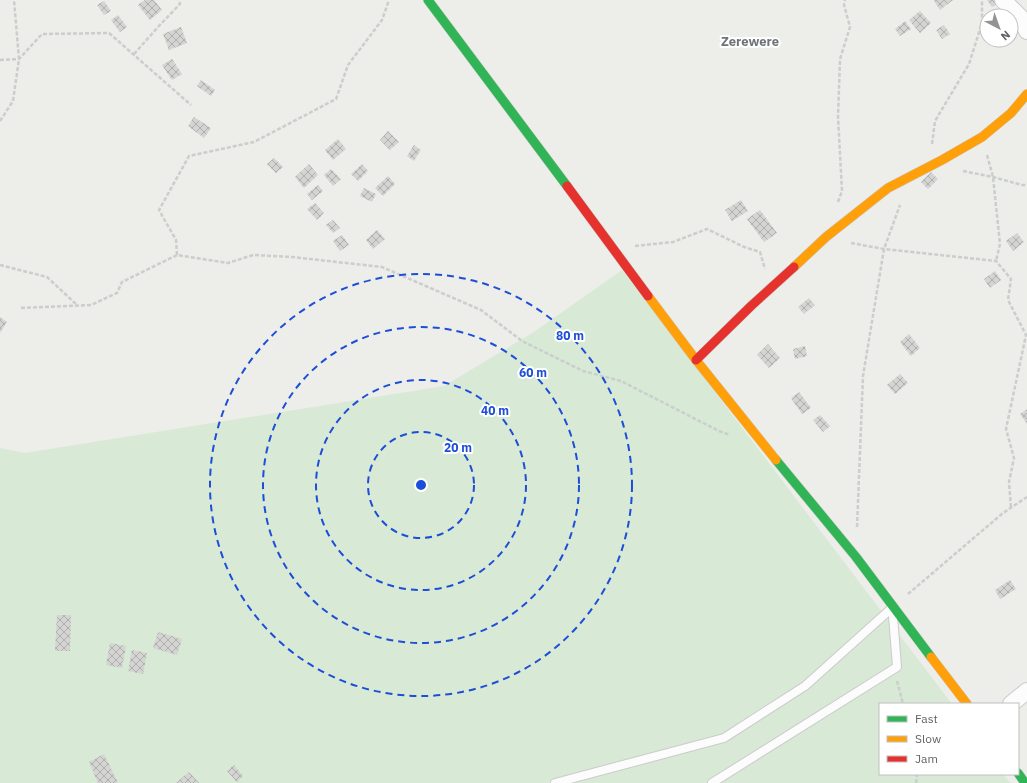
<svg xmlns="http://www.w3.org/2000/svg" width="1027" height="783" font-family="'IBM Plex Sans',sans-serif">
<defs>
<pattern id="building-cross-hatch" width="8" height="8" patternUnits="userSpaceOnUse"><rect width="8" height="8" fill="#d4d4d2"/><path d="M0 0l8 8M0 8l8-8" fill="none" stroke="#afafae"/></pattern>
</defs>
<rect width="100%" height="100%" fill="#edede9"/>
<!-- grass -->
<path fill="#d8e9d6" d="M622,270L952,704H880V774H1003L1010,783H0V448L25,453L444,386L534,332Z"/>
<!-- building -->
<path fill="url(#building-cross-hatch)" d="M145,0H154L162,10L150,20L138,5Z
M935,0H953L940,10L934,1Z
M987,0H999L1000,2L992,7Z
M104,1L111,11L104,15L97,5Z
M920,11L931,23L920,33L909,20Z
M118,15L127,27L120,32L111,20Z
M905,21L911,29L900,36L895,29Z
M944,25L950,34L942,39L936,30Z
M181,27L187,43L169,50L163,34Z
M172,59L182,74L172,80L162,65Z
M201,80L215,90L211,96L197,86Z
M194,117L211,128L204,138L188,126Z
M388,131L399,142L390,150L380,140Z
M338,139L346,149L333,160L325,150Z
M414,145L421,150L414,161L407,156Z
M274,158L283,167L276,173L267,164Z
M309,164L318,175L304,188L295,177Z
M362,164L368,171L358,181L351,174Z
M331,169L341,179L333,186L324,175Z
M931,172L938,179L928,189L921,182Z
M388,176L395,184L383,196L375,188Z
M318,185L323,191L312,200L307,194Z
M364,188L376,194L372,202L360,196Z
M741,200L748,211L732,221L725,210Z
M315,203L324,213L317,220L307,209Z
M760,210L777,233L764,242L747,219Z
M333,220L340,228L333,233L326,225Z
M377,230L385,239L373,249L366,240Z
M1017,233L1024,242L1013,251L1006,241Z
M342,235L349,245L340,251L333,241Z
M995,271L1001,280L990,288L984,279Z
M809,298L815,305L804,314L798,307Z
M0,317L7,322L0,333Z
M909,334L920,348L911,356L900,342Z
M768,344L780,358L769,368L757,355Z
M805,346L807,356L795,359L793,349Z
M900,374L908,383L895,394L887,385Z
M799,392L811,408L802,414L791,398Z
M1027,409V424L1020,414Z
M820,415L830,426L823,432L813,420Z
M1010,580L1016,589L1000,599L995,590Z
M57,615H71L70,651H55Z
M158,632L182,639L177,655L153,648Z
M110,643L126,646L122,668L106,665Z
M132,650L147,653L143,674L128,671Z
M104,754L118,783H98L89,762Z
M234,765L243,776L237,782L227,771Z
M189,772L199,783H176Z"/>
<g fill="none" stroke-linecap="round" stroke-linejoin="round">
<!-- lane casing -->
<g stroke="#cbcbcb" stroke-width="10">
<path id="lane" d="M555,783L724,738L805,686L893,607
M712,783L897,667L893,616"/>
</g>
<!-- street casing -->
<g stroke="#cbcbcb" stroke-width="18">
<path id="street" d="M1003,0L1021,18L1027,31
M1011,704L1027,691"/>
</g>
<!-- fast casing -->
<g stroke="#cacbca" stroke-width="10">
<path id="fast" d="M428,0L567,186
M776,460L856,557L931,657
M1018,773L1025,783"/>
</g>
<!-- slow casing -->
<g stroke="#cacbca" stroke-width="10">
<path id="slow" d="M794,267L826,237L888,188L942,160L982,137L1011,113L1027,94
M648,296L696,360L776,460
M931,657L967,704"/>
</g>
<!-- jam casing -->
<g stroke="#cacbca" stroke-width="10">
<path id="jam" d="M567,186L648,296
M696,360L751,306L794,267"/>
</g>
<!-- path -->
<path stroke="#cacecc" stroke-width="2.5" stroke-dasharray="4 2" stroke-linecap="butt" d="M134,54L158,27L180,4L179,0
M0,60L19,59L42,34L109,33L191,105
M0,121L13,101L19,59L14,0
M932,144L935,121L969,64L982,23V0
M987,155L993,177L1000,244L996,261
M963,171L993,177L1022,185H1027
M838,202L842,191L838,117L840,59L850,27L844,5L845,0
M851,243L884,249L996,261L1011,279L1008,300L1026,335L1006,429L1014,458L1009,482L1011,508
M635,246L673,242L707,229L744,247L760,252L765,269
M177,255L176,240L159,210L189,156L254,142L336,99L348,65L382,20L389,0
M0,265L47,277L77,305
M21,308L91,305L117,293L122,282L177,255L228,263L253,255L292,257L382,267L481,310L522,341L583,371L621,381L719,431L730,435
M857,527L863,376L884,249L900,205
M908,594L1003,513L1027,497
M897,681L903,704
M916,783L917,774"/>
<!-- lane -->
<use href="#lane" stroke="#fcfcfc" stroke-width="8"/>
<!-- street -->
<use href="#street" stroke="#fcfcfc" stroke-width="16"/>
<!-- fast -->
<use href="#fast" stroke="#30b455" stroke-width="9"/>
<!-- slow -->
<use href="#slow" stroke="#ff9f0a" stroke-width="9"/>
<!-- jam -->
<use href="#jam" stroke="#e5322d" stroke-width="9"/>
</g>
<!-- distance rings -->
<g fill="none" stroke="#1d4ed8" stroke-width="2" stroke-dasharray="7 5">
<circle cx="421" cy="485" r="53"/>
<circle cx="421" cy="485" r="105"/>
<circle cx="421" cy="485" r="158"/>
<circle cx="421" cy="485" r="211"/>
</g>
<g text-anchor="middle" dominant-baseline="central" stroke-width="4" stroke-linejoin="round" paint-order="stroke">
<!-- quarter labels -->
<g font-size="13" font-weight="bold" fill="#707478" stroke="#fff">
<text x="750" y="41">Zerewere</text>
</g>
</g>
<circle cx="421" cy="485" r="6" fill="#1d4ed8" stroke="#fff" stroke-width="2"/>
<g font-size="12" text-anchor="middle" font-weight="bold" fill="#1d4ed8" stroke="#fff" stroke-width="4" stroke-linejoin="round" paint-order="stroke">
<text x="570" y="340">80 m</text>
<text x="533" y="377">60 m</text>
<text x="495" y="415">40 m</text>
<text x="458" y="452">20 m</text>
</g>
<!-- legend -->
<rect x="879" y="703" width="140" height="72" fill="#ffffff" stroke="#bfc0c2"/>
<rect x="887" y="716" width="20" height="6" fill="#30b455" stroke="#bfc0c2"/>
<text x="915" y="723" font-size="12" fill="#5f6266">Fast</text>
<rect x="887" y="736" width="20" height="6" fill="#ff9f0a" stroke="#bfc0c2"/>
<text x="915" y="743" font-size="12" fill="#5f6266">Slow</text>
<rect x="887" y="756" width="20" height="6" fill="#e5322d" stroke="#bfc0c2"/>
<text x="915" y="763" font-size="12" fill="#5f6266">Jam</text>
<!-- north arrow -->
<g transform="translate(999 28) rotate(139)"><circle r="19" fill="#ffffff" stroke="#bfc0c2"/>
<path d="M0-3L7 15L0 10L-7 15Z" fill="#919394"/>
<text y="-6" font-size="11" font-weight="bold" text-anchor="middle" fill="#5f6266">N</text>
</g>
</svg>
